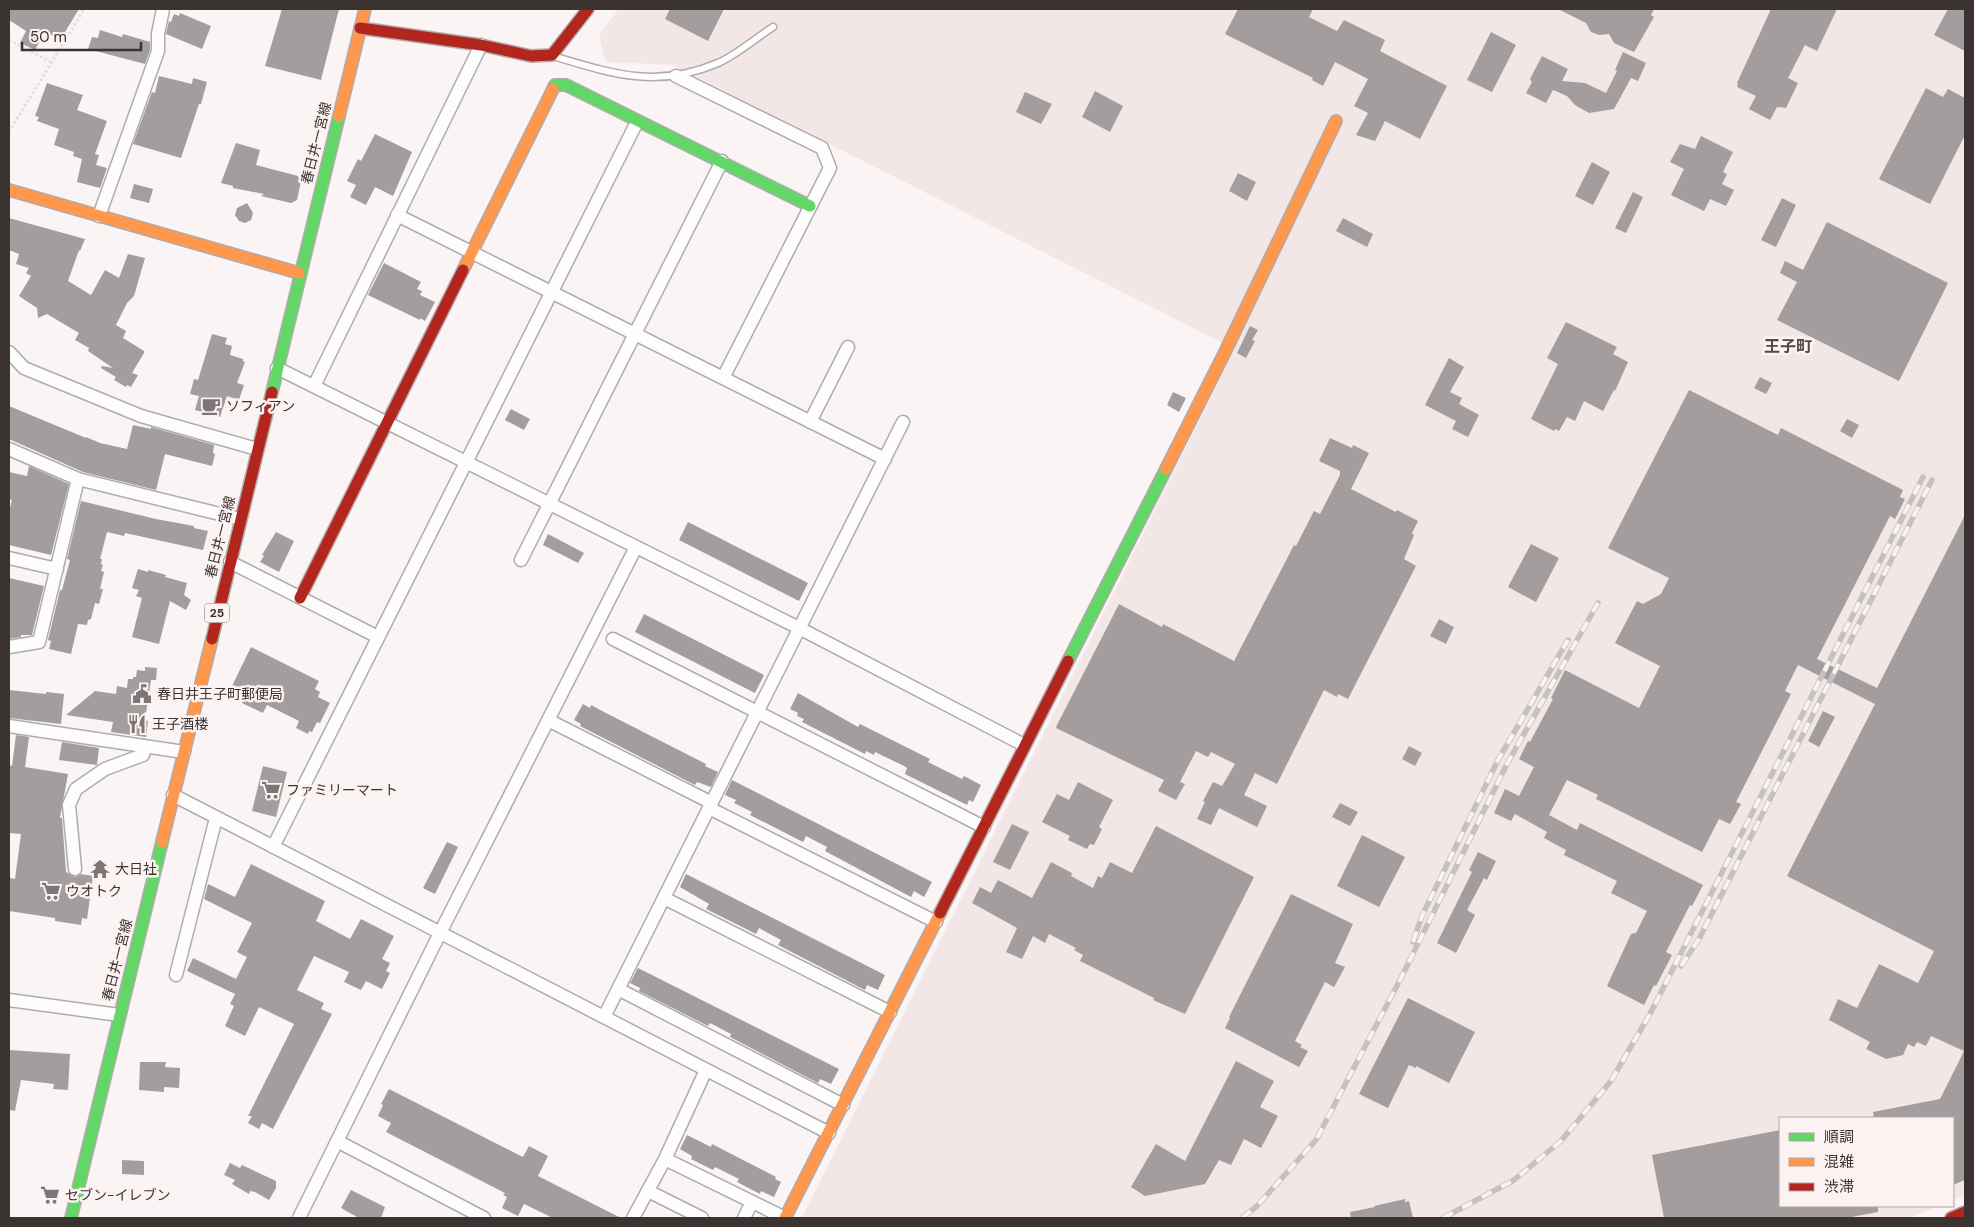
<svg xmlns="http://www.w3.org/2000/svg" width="1974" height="1227" font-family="'DM Sans','Noto Sans JP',sans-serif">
<rect width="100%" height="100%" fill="#faf4f4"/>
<!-- built -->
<path fill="#f3e6e6" d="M619,9H1965V1195L1953,1200V1118H1780V1206H1939L1909,1218H802L1235,349L673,65L606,62L599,35Z"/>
<!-- building -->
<path fill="#a49d9e" d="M9,9H79L62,37H55L45,31L35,50L20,43L26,31L9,20Z
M282,9H339L321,80L265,66Z
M670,9H724L708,41L665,19Z
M1238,9H1313L1309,17L1337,31L1344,20L1385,40L1380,51L1447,86L1420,139L1385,121L1375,141L1356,135L1368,113L1354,106L1368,79L1335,62L1323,86L1312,80L1313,78L1225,34Z
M1558,9H1654L1651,15L1654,17L1634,52L1614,43L1609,34L1599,35L1591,32L1586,23Z
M1771,9H1837L1817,51L1805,45L1788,78L1798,83L1786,108L1777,107L1770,120L1749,109L1756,96L1737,87L1738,84L1737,83Z
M1948,9H1965V51L1934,35Z
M180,13L211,26L202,49L166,34L169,21L171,22L174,14L179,16Z
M100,30L122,37L123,34L150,42V50L145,64L88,49L92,37L98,38Z
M1491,32L1516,45L1492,92L1467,80Z
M1623,52L1646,63L1638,81L1631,78L1614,109L1589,113L1575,105L1567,96L1553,90L1546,103L1526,93L1532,82L1530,79L1542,56L1568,69L1562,81L1585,83L1606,93L1617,71L1615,70Z
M159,76L192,84L193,78L207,82L201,104H199L181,158L133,144L152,92L155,93Z
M47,83L83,95L77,110L107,121L95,154L99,155L96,165L107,168L100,188L77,182L82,159L73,156L74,152L54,145L59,129L37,121L39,117L35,116Z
M1926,88L1943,97L1948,89L1965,98V135L1930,204L1879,179Z
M1095,91L1123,106L1110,132L1082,117Z
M1025,92L1052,104L1041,124L1016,112Z
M375,134L412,152L393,196L375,187L366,205L350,197L356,185L347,181L358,159L361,161Z
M1701,136L1733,152L1723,172L1727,174L1722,184L1734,190L1726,206L1710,199L1704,211L1671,195L1684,169L1670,162L1680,144L1695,149Z
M236,143L260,150L256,165L298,176L301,181L297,200L291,203L261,196L264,194L233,188V186L221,183Z
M1592,162L1610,172L1593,205L1575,196Z
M1238,173L1256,182L1247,201L1229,191Z
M134,184L153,189L149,203L130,198Z
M1633,192L1643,197L1626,233L1615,228Z
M1782,198L1796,205L1776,247L1761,240Z
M247,203L253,213L251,220L245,223L239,221L235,215L237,208Z
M9,218L85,239L80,251L79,250L68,281L91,295L105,270L119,278L128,254L145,258L134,296L127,303L116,325L126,331L123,338L144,351V353L132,373L138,375L131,387L127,385L126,387L114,380L116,377L101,368L102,366L113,368L88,351L89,348L75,340L79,333L47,314L38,318L37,308L19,296L31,276L26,273L29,268L16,264L19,254L9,250Z
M1343,218L1373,234L1367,247L1336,231Z
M1827,222L1948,283L1899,381L1777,320L1797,282L1780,273L1785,261L1803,270Z
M384,263L421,282L417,289L422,291L420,295L435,302L425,321L420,318V320L368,295Z
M1566,322L1617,347L1613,354L1628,362L1615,391L1614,390L1603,411L1584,401L1575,421L1567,417L1559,431L1555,429L1554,431L1531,419L1558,364L1547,358Z
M1250,326L1258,330L1252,340L1255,341L1246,358L1237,353Z
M212,334L227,338L225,344L232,346L230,355L243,359V361L245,362L237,383L244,385L239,400L227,396L220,417L195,410L199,396L190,394L194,379L198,380Z
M1449,358L1464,367L1450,392L1462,398L1459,404L1479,415L1468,437L1452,429L1456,421L1425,405Z
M1760,377L1772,383L1766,394L1754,388Z
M1689,390L1778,435L1781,428L1903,490L1900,497L1905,499L1895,519L1890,516L1817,659L1877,688L1965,515V1180L1953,1185V1118H1874L1873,1112L1940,1099L1964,1051L1931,1036L1926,1046L1917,1042L1914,1047L1908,1044L1903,1055L1886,1059L1866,1049L1870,1042L1829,1020L1838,999L1857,1008L1879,964L1918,983L1934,951L1787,876L1875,704L1798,665L1785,691L1791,694L1736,802L1741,804L1730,824L1719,819L1702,852L1596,799L1598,795L1567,780L1549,815L1577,830L1580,823L1703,885L1692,906L1690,905L1666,952L1672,955L1656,986L1654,985L1644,1005L1607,986L1631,934L1636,933L1647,911L1611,893L1617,881L1564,855L1566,850L1544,838L1547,832L1515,814L1511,821L1494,813L1505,789L1519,796L1534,767L1519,759L1528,741L1530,742L1553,699L1551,698L1565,670L1639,708L1660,666L1615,643L1637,601L1643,604L1661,594L1669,578L1608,548Z
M1173,392L1186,398L1179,412L1167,405Z
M9,406L86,438V437L100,443L127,449L133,425L151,429V427L214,445L213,453L215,454L212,466L165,454L156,490L83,472L9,439Z
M511,409L530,419L524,430L505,420Z
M1847,419L1859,425L1852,438L1840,431Z
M1330,438L1352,448L1353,445L1369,453L1351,489L1396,512L1397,510L1418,521L1412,533L1414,535L1404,559L1416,566L1348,699L1338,694L1337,697L1324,690L1277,784L1255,773L1244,795L1267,806L1257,827L1219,808L1211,825L1197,819L1205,802L1203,801L1213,782L1222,786L1235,764L1211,752L1208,757L1196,751L1180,782L1185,784L1176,800L1158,791L1164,780L1056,728L1057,725L1119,604L1162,627L1163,624L1234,661L1294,545L1296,546L1314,511L1320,514L1340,475V471L1319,461Z
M29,466L69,484L51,555L9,545V512L12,500L9,499V472L27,476Z
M81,501L156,519L194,526V528L208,531L203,550L125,533L124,536L107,532L100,559H102L101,564L103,565L101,571L104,572L100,589H103L99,604L95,603L91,619L88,620L87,625L78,624L71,654L49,649L51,641L48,640L60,590H62L70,560L67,559Z
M688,522L808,583L799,601L679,540Z
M276,532L294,541L279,572L260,562L264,556L262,555Z
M548,534L584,553L578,563L543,545Z
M1531,544L1559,558L1536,602L1508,587Z
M138,569L148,572V570L166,575L165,577L187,583L184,595L191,600L186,610L170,601L159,644L132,637L142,598L136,596L139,590L132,588Z
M9,578L44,586L32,635H21V637L9,639Z
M644,614L764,675L755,693L635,632Z
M1439,619L1454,627L1446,644L1430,636Z
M251,647L319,681L315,689L320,692L318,697L330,703L320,723L317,722L312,732L309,731L308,734L296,728L299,721L267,705L263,713L242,703L245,695L231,688Z
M145,667L157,668L156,680H151L145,720L148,721L146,737L111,732L113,722L66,715L95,691L116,694L117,686L127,688L128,679H133V677H136L137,670L145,671Z
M9,690L46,694V692L64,694L61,724L9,718Z
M798,693L858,727L860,724L930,759L928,762L962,779L964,776L981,785L973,802L969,800L967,805L905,774L907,768L904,766L875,752L874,755L866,751L865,754L802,722L804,719L797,716L798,713L790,709Z
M583,704L590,708L591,705L606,713L706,764L705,766L718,772L711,787L697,782L695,785L580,726L581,724L574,720Z
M1823,711L1835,717L1819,747L1808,741Z
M16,735L29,737L25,767L68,774L60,818H62L66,872L75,877L81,874L93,876L87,919L82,918L81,925L55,921V918L9,911V878L15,879L21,834L9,833V765L12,766Z
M62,742L99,748L97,765L59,760Z
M1409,746L1422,753L1415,766L1402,759Z
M263,766L287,772L276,817L252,811Z
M732,780L932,882L924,897L914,891L911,897L825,851L827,847L806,836L803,842L750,815L752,812L734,803L736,800L725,795Z
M1078,782L1113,800L1099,827L1102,829L1094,845L1090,844L1087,849L1068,840L1070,836L1042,822L1057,794L1069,800Z
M1340,803L1358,812L1350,826L1332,817Z
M1012,824L1029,832L1010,870L993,862Z
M1156,826L1254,877L1185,1014L1153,1000L1154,998L1080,961L1083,955L1074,950L1076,948L1049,934L1045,943L1033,936L1022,959L1006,952L1017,928L972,903L980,887L991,893L998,880L1032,898L1051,862L1072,873L1071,876L1093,888L1098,876L1102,878L1110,862L1132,873Z
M1362,835L1405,857L1379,907L1337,886Z
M447,842L458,847L435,894L423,888Z
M1478,852L1496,861L1487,880L1484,878L1467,910L1475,915L1456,953L1437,943L1472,872L1469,870Z
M251,864L325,901L316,921L350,939L361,919L394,936L382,959L390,963L386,971L390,973L382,989L366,981L361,990L344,982L349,972L314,956L297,990L324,1003L321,1009L332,1014L273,1129L262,1123L259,1129L248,1123L252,1116H248L294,1024L259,1007L245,1036L225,1026L234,1006L230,1004L235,994L187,971L193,958L236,979L247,957L237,952L252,923L204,899L208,884L235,897Z
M686,874L885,975L878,990L867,985L865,990L778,945L781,940L759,928L756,934L706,909L709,904L680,887Z
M1291,894L1353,924L1335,963L1345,967L1334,987L1325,982L1295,1041L1302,1045L1300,1047L1308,1051L1299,1067L1225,1028L1230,1018L1229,1017Z
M638,968L839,1069L831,1084L820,1079L818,1083L730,1037L731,1034L710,1023L708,1026L639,991L640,988L630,983Z
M1408,998L1475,1032L1449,1083L1416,1066V1068L1409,1065L1388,1108L1359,1094Z
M9,1050L70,1054L68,1090L53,1089L54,1084L21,1080L15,1111L9,1110Z
M1236,1061L1274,1081L1260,1107L1278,1116L1261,1148L1244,1139L1231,1165L1219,1160L1205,1184L1145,1196L1131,1187L1156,1144L1185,1161Z
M140,1062H166L165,1067L180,1068L179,1088L164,1087V1092L139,1090Z
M389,1089L523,1157L529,1146L548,1156L538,1176L621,1218H553L524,1204L518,1216L502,1208L507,1197L503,1195L505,1193L386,1132L391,1123L378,1116L383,1105L381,1104Z
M1780,1130V1206H1878V1212L1846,1218H1664L1652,1155Z
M687,1135L711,1147L712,1144L776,1177L775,1179L781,1182L774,1197L761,1191L760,1194L737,1182L739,1179L715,1167L713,1170L691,1159L692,1156L680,1149Z
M122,1160L144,1161V1175L122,1174Z
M230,1163L240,1168L242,1165L276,1181V1188L269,1200L255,1192L250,1191L249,1194L232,1184L235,1180L224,1175Z
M351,1190L385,1207L381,1218H359L341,1208Z
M1405,1199V1202L1409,1201L1413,1218H1351L1350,1212L1375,1207L1374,1206Z"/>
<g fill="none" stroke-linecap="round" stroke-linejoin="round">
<!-- lane casing -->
<g stroke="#b1abab" stroke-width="9">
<path id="lane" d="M553,56C613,74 657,89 718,63C736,55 756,38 773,27"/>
</g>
<!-- street casing -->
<g stroke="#b1abab" stroke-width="15">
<path id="street" d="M676,76L822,148L830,168L723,378
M397,215L885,459
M99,216L158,51V34L163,9
M9,352L24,368L141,416L257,449
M277,368L799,628L1024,745
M314,386L481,45
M810,422L848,347
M9,449L78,479L240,519
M9,558L57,569
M521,560L722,161
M230,562L378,637
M613,639L984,827
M9,647L39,642L78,479
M548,720L712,803
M9,726L184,752
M173,795L829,1133
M709,808L936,922
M273,847L637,122
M75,869L69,805L76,789L105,769L143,755L145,746
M664,898L890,1012
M176,975L216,818
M618,989L843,1105
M9,1000L119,1015
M604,1017L903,422
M337,1141L484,1218
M665,1159L785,1218
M648,1191L702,1218
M299,1218L440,933L636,547
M633,1218L665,1159L706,1070
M744,1218L752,1202"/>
</g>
<!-- fast casing -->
<g stroke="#b1abab" stroke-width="14">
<path id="fast" d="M553,89L555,85H566L810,206
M272,392L339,116
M1068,661L1166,469
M71,1218L162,842"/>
</g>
<!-- slow casing -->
<g stroke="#b1abab" stroke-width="14">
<path id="slow" d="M339,116L365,9
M9,190L299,273
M463,270L553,89
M1166,469L1224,354L1336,121
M162,842L212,639
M785,1218L940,913"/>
</g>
<!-- jam casing -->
<g stroke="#b1abab" stroke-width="14">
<path id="jam" d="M360,28L481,45L531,56L552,55L588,9
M300,598L463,270
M212,639L272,392
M940,913L1068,661
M1951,1218L1965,1212"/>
</g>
<!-- path -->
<path stroke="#e1e0e0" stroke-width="3" stroke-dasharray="2.5 2.5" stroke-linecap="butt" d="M9,40L51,62
M9,132L84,9"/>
<!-- lane -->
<use href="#lane" stroke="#fefdfd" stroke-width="6"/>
<!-- street -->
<use href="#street" stroke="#fefdfd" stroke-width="12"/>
<!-- fast -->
<use href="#fast" stroke="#63d668" stroke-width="11"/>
<!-- slow -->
<use href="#slow" stroke="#ff974d" stroke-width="11"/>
<!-- jam -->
<use href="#jam" stroke="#b3261e" stroke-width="11"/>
<!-- rail casing -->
<g stroke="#c4c1c1" stroke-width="5.5">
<path id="rail" d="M1413,942L1422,916L1498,760L1568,640
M1681,966L1699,939L1932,480
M1242,1218L1257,1206L1316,1140L1400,980L1507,764L1598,603
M1443,1218L1514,1180L1561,1141L1611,1081L1651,1012L1923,477"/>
</g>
<!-- rail -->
<use href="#rail" stroke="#fcf2f2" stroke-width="4" stroke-dasharray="11" stroke-linecap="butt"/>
</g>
<!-- icons -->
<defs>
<g id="cafe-bare" transform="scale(1.5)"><path d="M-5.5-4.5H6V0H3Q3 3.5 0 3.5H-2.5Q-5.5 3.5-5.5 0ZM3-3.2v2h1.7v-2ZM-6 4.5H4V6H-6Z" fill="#7e7676" stroke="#fcf2f2" stroke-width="2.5" paint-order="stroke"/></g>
<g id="civic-bare" transform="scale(1.5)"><path d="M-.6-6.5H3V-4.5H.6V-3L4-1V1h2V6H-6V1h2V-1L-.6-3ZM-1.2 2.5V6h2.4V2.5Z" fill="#7e7676" stroke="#fcf2f2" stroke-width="2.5" paint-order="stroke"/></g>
<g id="restaurant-bare" transform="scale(1.5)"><path d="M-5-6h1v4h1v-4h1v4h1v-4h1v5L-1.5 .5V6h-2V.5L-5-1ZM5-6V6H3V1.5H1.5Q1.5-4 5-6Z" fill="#7e7676" stroke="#fcf2f2" stroke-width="2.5" paint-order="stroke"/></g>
<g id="supermarket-bare" transform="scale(1.5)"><path d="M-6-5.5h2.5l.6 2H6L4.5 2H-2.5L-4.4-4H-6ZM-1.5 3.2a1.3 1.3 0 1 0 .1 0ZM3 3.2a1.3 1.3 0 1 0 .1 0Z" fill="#7e7676" stroke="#fcf2f2" stroke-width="2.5" paint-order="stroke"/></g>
<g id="temple-bare" transform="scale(1.5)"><path d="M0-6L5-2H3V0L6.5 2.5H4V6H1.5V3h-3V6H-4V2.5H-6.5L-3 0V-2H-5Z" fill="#7e7676" stroke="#fcf2f2" stroke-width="2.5" paint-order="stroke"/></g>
</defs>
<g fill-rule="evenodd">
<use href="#cafe-bare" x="211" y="406"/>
<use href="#civic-bare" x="142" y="694"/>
<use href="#restaurant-bare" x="137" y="724"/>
<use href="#supermarket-bare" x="271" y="790"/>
<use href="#temple-bare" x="100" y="869"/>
<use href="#supermarket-bare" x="51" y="891"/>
<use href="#supermarket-bare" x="50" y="1195"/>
</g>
<g text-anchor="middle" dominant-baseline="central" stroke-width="5" stroke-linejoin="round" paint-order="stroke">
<!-- shield labels -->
<rect fill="#fcf2f2" stroke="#756c6c" stroke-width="1" x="204.5" y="603.5" width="25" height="19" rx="4"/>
<g font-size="12" font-weight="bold" fill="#3b3232">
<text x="217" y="613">25</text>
</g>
<!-- street labels -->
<g font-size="14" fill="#3b3232" stroke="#fcf2f2">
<text transform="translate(316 143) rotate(-76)">春日井一宮線</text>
<text transform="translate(220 537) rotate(-76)">春日井一宮線</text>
<text transform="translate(117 960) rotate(-76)">春日井一宮線</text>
</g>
<!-- poi labels -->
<g font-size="14" fill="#3b3232" stroke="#fcf2f2" text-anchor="start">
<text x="226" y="406">ソフィアン</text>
<text x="157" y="694">春日井王子町郵便局</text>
<text x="152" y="724">王子酒楼</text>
<text x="286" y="790">ファミリーマート</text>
<text x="115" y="869">大日社</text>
<text x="66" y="891">ウオトク</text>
<text x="65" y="1195">セブン-イレブン</text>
</g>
<!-- quarter labels -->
<g font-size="16" font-weight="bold" fill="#594647" stroke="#fcf2f2">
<text x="1788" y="346">王子町</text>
</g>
</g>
<!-- border -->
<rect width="1974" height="1227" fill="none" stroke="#3b3232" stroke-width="20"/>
<!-- legend -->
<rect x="1779" y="1117" width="175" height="90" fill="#fcf2f2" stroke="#afa5a5"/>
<rect x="1789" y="1133" width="25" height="8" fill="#63d668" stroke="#afa5a5"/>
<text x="1824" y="1142" font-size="15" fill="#3b3232">順調</text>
<rect x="1789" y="1158" width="25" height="8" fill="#ff974d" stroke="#afa5a5"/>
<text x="1824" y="1167" font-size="15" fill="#3b3232">混雑</text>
<rect x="1789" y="1183" width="25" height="8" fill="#b3261e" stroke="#afa5a5"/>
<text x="1824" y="1192" font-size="15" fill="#3b3232">渋滞</text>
<!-- scale -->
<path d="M22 42v8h119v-8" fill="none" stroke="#3b3232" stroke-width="2.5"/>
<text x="30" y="42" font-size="15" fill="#3b3232" stroke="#fcf2f2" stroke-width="4" paint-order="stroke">50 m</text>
</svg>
